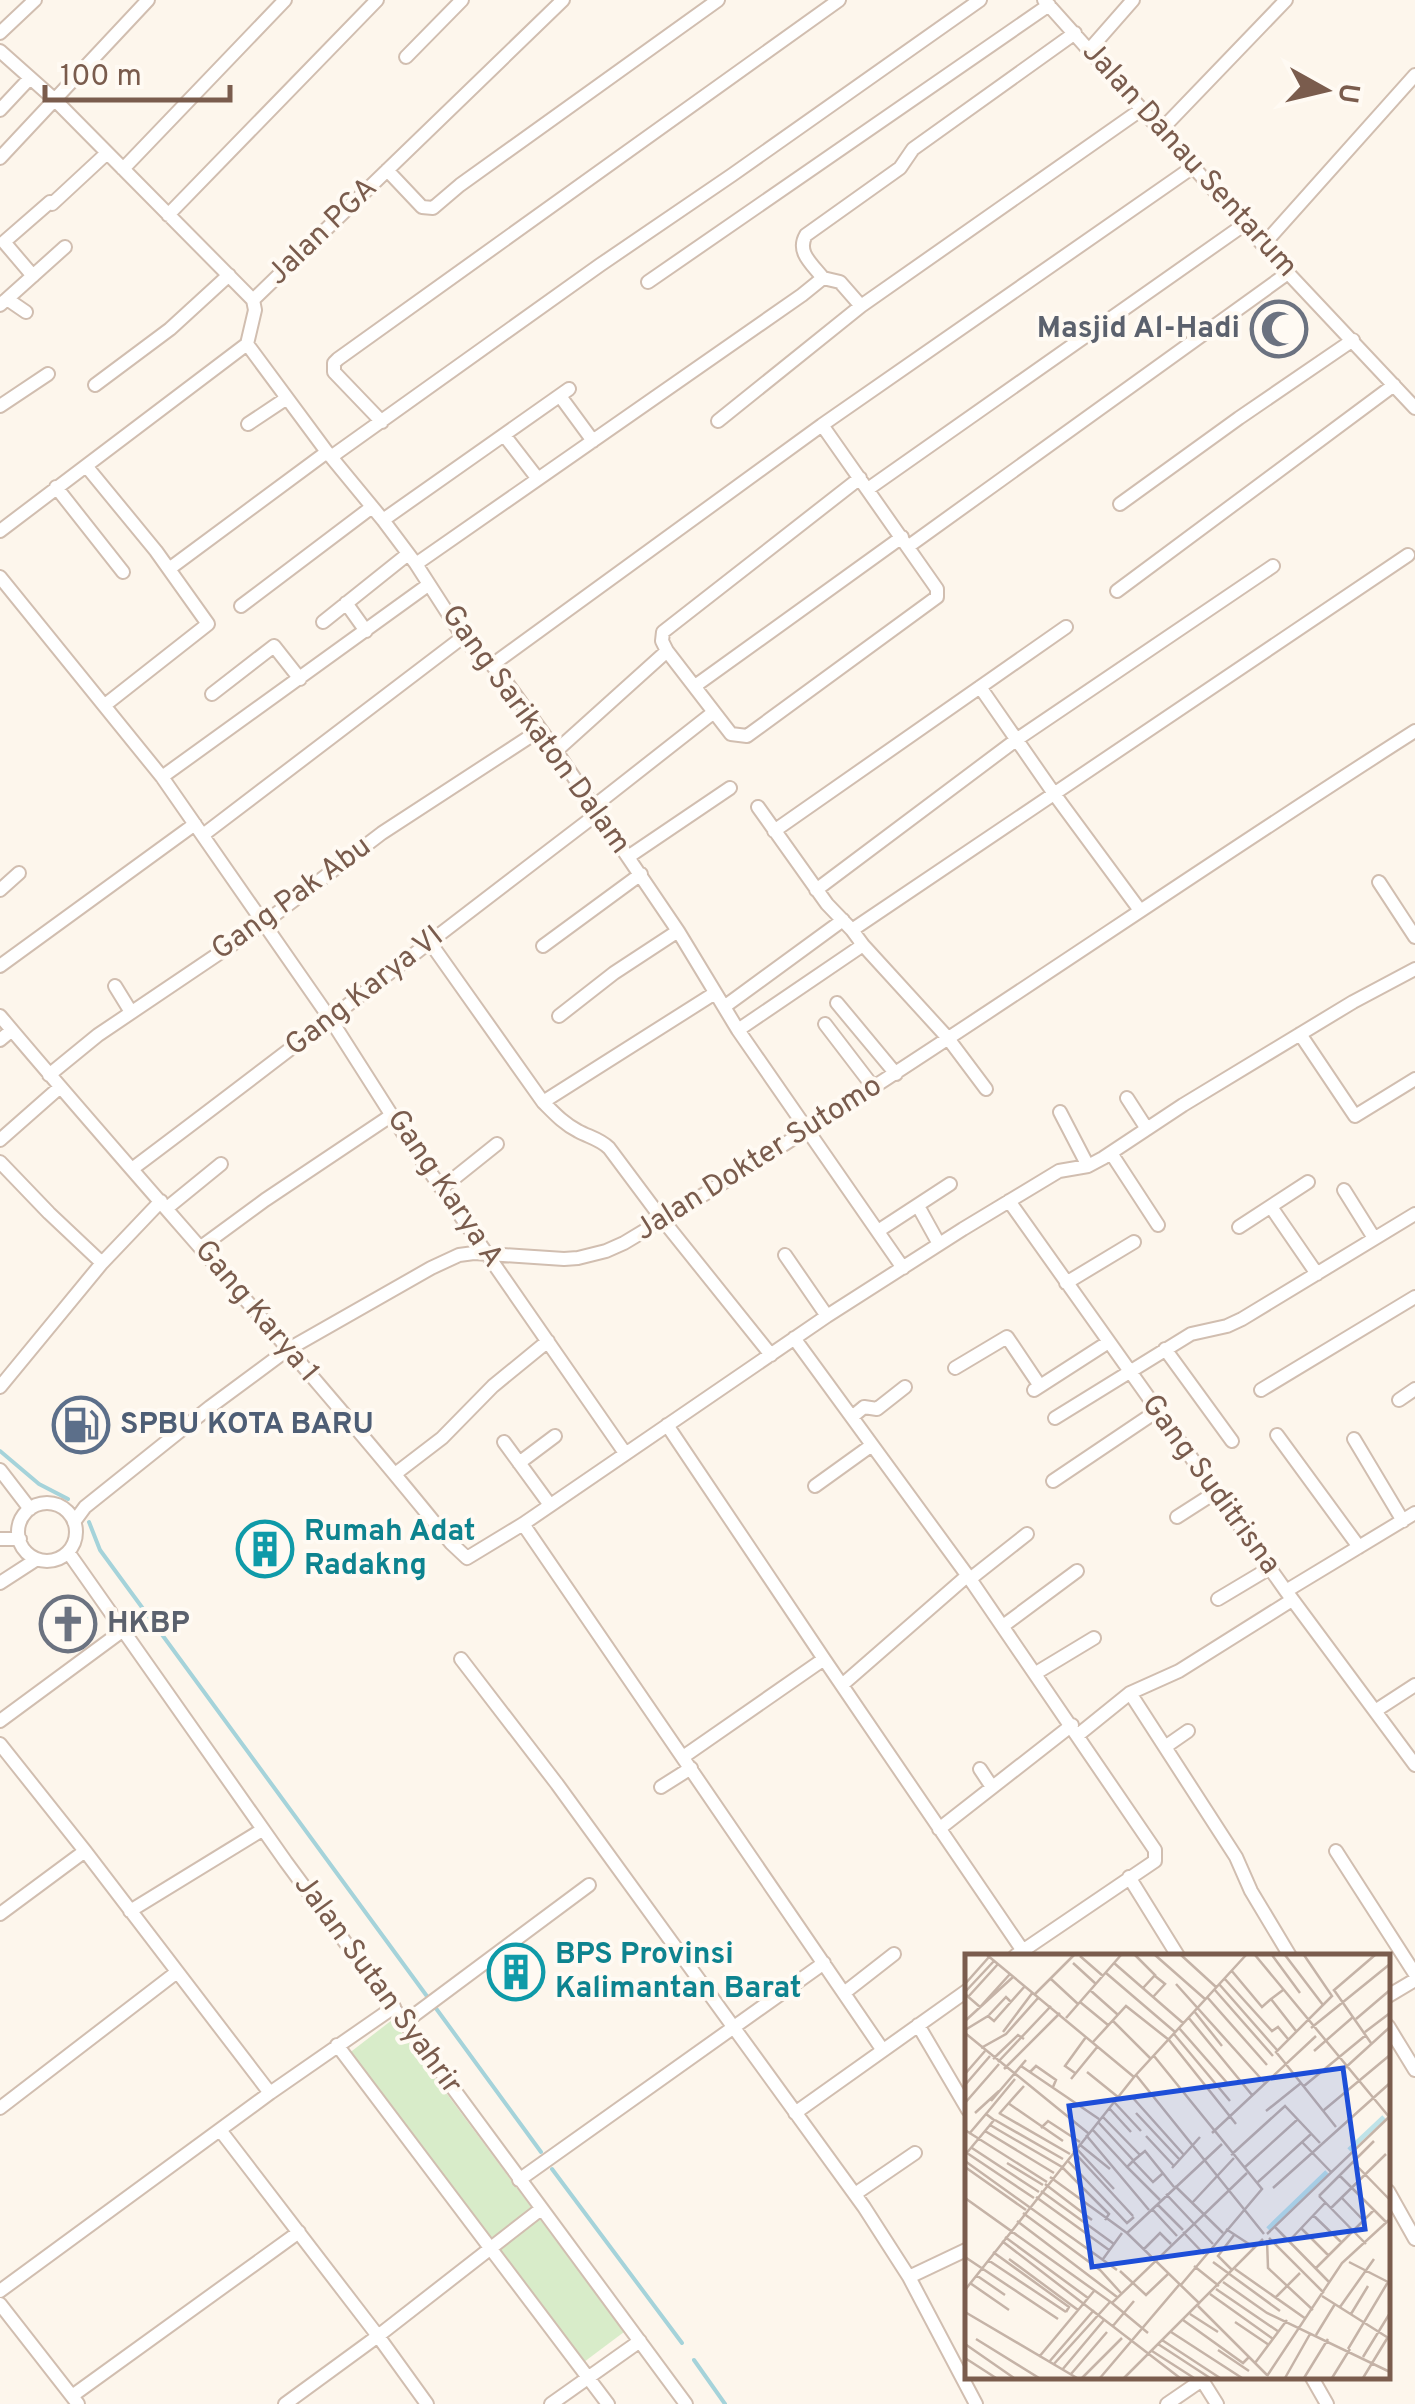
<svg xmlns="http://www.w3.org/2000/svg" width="1415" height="2404" font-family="Overpass,sans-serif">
<rect width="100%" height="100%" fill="#fdf6ec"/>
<!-- green -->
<path fill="#d8ecc9" d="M392,2020L624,2332L580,2365L348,2054Z"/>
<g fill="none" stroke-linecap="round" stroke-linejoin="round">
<!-- stream -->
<path stroke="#a5d3da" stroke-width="4" d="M0,1451L39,1484L68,1499
M89,1522L100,1550L429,1999
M435,2007L541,2152
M552,2169L682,2343
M694,2360L725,2404"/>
<!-- minor casing -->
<g stroke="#d1beb0" stroke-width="16">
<path id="minor" d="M1044,0L1288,273L1415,408
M0,33L35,0
M1090,49L1133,0
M0,51L54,99L253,300
M406,57L462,0
M0,110L30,78
M1161,130L1286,0
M0,158L148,0
M123,169L285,0
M387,170L422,207L433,208L460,185L718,0
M168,215L377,0
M1264,244L1415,75
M33,276L4,242L50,202L52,204L107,153
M823,278C812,264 796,252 806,235L900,168L913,149L1075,33
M648,282L1049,5
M7,299L65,247
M0,305L7,299L26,312
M247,344L327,452L383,520L416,564L463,637L479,656L492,665L504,679L556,751L678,931L738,1030L903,1268
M95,385L170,329L229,275
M560,396L593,441
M0,406L48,374
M718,421L861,306
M382,422L334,372V363L338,359L839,0
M248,424L287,398
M822,425L1193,167
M504,435L538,479
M331,457L600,265L732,175L980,0
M87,467L156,551L208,624L105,705
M56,487L123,572
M868,489L1245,224
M1120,504L1239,418L1353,340
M383,520L569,389
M0,531L247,344L255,310L253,300L563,0
M909,546L1288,273
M416,564L802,295L823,278L840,282L861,306L1142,109
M169,569L327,452
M0,577L162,777L331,1020L403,1133L625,1453
M1117,591L1394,385
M346,603L366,631
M241,606L372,507
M323,622L408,554
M492,665L822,425L937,589V597L747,736L731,734L714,712L593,807
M695,686L902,537
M980,687L1055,795L1139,909
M212,694L274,646L300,679
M714,712L667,651L662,641L663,632L860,478
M556,751L667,651
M162,777L428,585
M758,807L827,904L852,930L863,945L947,1037L986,1089
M774,831L1066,627
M203,835L463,637
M628,857L730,788
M1379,882L1415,937
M0,890L19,873
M816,890L1016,740L1273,566
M852,930L1408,555
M429,941L543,1102C554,1113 564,1124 578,1131C589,1137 600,1139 609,1148L662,1219L771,1355
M543,946L641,874
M0,966L195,824
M115,986L131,1012
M837,1003L896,1074
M724,1007L843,920
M0,1016C149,1193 306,1363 451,1543L467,1558L523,1524L827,1316L963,1229L1059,1171L1088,1166L1103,1158L1183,1105L1353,1002L1415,969
M559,1016L614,973L678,931
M825,1024L874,1088
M738,1030L863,945
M1300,1034L1355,1116L1415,1079
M0,1040L12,1030
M49,1075L98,1035L264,923L382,833L540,730
M1127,1098L1147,1129
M543,1102L715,993
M1060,1112L1088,1166
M0,1140L59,1088
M1111,1153L1158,1225
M0,1162L49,1213L102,1263
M132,1169C288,1052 442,932 597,814
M442,1188L497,1144
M1344,1190L1374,1238
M1009,1201L1286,1591L1415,1765
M918,1206L939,1244
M1271,1207L1317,1274
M167,1208L221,1164
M1239,1227L1308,1182
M878,1231L950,1184
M201,1247L265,1200L392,1115
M785,1255L827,1316
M1066,1283L1134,1242
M794,1338L970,1579L1155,1850V1861L1015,1956
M1165,1349L1232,1441
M955,1368L1007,1337L1040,1386
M0,1387L102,1263L161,1201
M1034,1390L1107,1343
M1261,1390L1415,1297
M1399,1400L1415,1389
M852,1417L864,1407L877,1409L905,1387
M1055,1418L1191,1334L1227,1326L1242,1319L1415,1214
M667,1425L824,1659L1023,1951
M1277,1435L1359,1547
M1354,1439L1403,1521
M504,1442L550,1505
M519,1463L555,1436
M0,1470L30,1509
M395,1474L442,1438L493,1386L548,1341
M1053,1481L1157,1411
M815,1486L872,1445
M18 1532a29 29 0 1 1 58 0a29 29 0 1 1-58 0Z
M1177,1517L1216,1492
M74,1522L85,1507L210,1407L287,1350L431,1268L459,1255L474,1253L564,1259L578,1258L606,1251L624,1243C894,1082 1150,900 1415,731
M523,1524L882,2049
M0,1539H20
M68,1552L286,1862L686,2404
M970,1579L1027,1534
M0,1583L37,1559
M1286,1591L1415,1513
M1218,1599L1270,1568
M1003,1626L1077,1571
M461,1659L557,1784L864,2207L909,2277L976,2404
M1036,1673L1094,1638
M842,1685L967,1576
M1130,1693L1236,1857L1251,1891L1290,1956
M1375,1711L1415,1685
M0,1721L122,1631
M1078,1735L1130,1693L1179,1671L1292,1600
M0,1744L85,1851L270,2093
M1165,1747L1188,1731
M683,1757L824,1659
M980,1769L992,1787
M661,1787L691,1768
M939,1829L1072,1725
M1336,1851L1415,1974
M1129,1877L1178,1956
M130,1911L262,1830
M0,1914L85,1851
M844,1993L894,1954
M1388,1996L1415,1980
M405,2022L589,1885
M918,2025L968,2110
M1388,2026L1415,2070
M337,2045L608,2404
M0,2108L177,1972
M795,2113L968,1990
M220,2130L378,2336L427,2404
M519,2180L824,1963
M1388,2191L1415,2239
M855,2194L915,2153
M909,2277L968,2249
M0,2291L270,2093L394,2007
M0,2304L78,2404
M1311,2376L1327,2404
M1200,2377L1217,2404
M72,2396L299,2232
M285,2404L378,2336L541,2209
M551,2404L640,2341
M1167,2404L1202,2380"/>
</g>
<!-- minor -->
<use href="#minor" stroke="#fff" stroke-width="12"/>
</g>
<!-- icons -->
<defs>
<g id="mosque-ring" transform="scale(2.875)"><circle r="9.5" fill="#fffaf3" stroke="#6b7280" stroke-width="1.5"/><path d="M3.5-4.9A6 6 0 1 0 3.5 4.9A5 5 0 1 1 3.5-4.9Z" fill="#6b7280"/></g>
<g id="fuel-ring" transform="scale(2.875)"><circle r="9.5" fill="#fffaf3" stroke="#5c6f8a" stroke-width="1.5"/><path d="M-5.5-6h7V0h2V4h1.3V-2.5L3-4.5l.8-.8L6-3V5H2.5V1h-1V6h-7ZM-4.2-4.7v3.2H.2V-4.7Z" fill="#5c6f8a"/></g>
<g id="building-ring" transform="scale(2.875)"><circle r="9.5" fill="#fffaf3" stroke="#0f9aa8" stroke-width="1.5"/><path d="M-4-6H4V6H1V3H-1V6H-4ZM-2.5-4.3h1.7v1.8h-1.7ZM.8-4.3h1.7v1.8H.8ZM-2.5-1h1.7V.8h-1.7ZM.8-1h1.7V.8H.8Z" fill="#0f9aa8"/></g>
<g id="church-ring" transform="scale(2.875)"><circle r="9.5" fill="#fffaf3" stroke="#6b7280" stroke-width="1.5"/><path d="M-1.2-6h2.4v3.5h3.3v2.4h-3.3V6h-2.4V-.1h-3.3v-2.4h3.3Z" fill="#6b7280"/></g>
</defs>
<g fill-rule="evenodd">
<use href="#mosque-ring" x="1279" y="329"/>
<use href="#fuel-ring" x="81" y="1425"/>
<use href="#building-ring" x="265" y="1549"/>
<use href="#church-ring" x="68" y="1624"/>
<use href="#building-ring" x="516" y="1972"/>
</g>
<g text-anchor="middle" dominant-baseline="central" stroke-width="8" stroke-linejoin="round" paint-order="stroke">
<!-- street labels -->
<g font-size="30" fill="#7a5c4d" stroke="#fffaf3">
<text transform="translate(1189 160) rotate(48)">Jalan Danau Sentarum</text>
<text transform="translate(323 232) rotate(-44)">Jalan PGA</text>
<text transform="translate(535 730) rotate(54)">Gang Sarikaton Dalam</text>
<text transform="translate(292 899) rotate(-36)">Gang Pak Abu</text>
<text transform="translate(365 992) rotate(-38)">Gang Karya VI</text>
<text transform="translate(759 1159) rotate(-32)">Jalan Dokter Sutomo</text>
<text transform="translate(444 1189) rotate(56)">Gang Karya A</text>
<text transform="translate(256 1312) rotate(50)">Gang Karya 1</text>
<text transform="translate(1210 1485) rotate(54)">Gang Suditrisna</text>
<text transform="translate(377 1985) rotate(54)">Jalan Sutan Syahrir</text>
</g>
<!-- worship labels -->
<g font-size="30" font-weight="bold" fill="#5b616d" stroke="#fffaf3" text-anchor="end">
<text x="1240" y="329">Masjid Al-Hadi</text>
<text x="107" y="1624" text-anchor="start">HKBP</text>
</g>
<!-- service labels -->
<g font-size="30" font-weight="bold" fill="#4e5e75" stroke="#fffaf3" text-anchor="start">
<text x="120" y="1425">SPBU KOTA BARU</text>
</g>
<!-- culture labels -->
<g font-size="30" font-weight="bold" fill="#0d838f" stroke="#fffaf3" text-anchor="start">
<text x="304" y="1532">Rumah Adat<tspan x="304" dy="34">Radakng</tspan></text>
<text x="555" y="1955">BPS Provinsi<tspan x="555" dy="34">Kalimantan Barat</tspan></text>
</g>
</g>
<!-- overview -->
<g transform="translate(965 1954)">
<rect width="425" height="425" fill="#fdf6ec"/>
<path fill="none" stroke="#bfe3e8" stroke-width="5" d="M384,196L419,163M303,275L362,218"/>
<path fill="none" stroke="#c5b3a7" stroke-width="2.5" d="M22,1L169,123M170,1L190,21L178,34M190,1L240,45M216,1L251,33M290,1L425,164M307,1L335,39M320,1L358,51M115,2L138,22M108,9L131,30M149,9L218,69M266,16L297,53L306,45M141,19L210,78M259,24L307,77L313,73L323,85M86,25L113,50M0,30L24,3M211,30L299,128M254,30L312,96M249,35L308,102M125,36L152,60M318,36L306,45L331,77M369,36L406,89M368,37L410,1M0,38L29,7M0,40L15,53L45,20M70,40L109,1M3,43L33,10M188,43L200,30L190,22M242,43L302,111M115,48L143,71M229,57L257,92M24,61L41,43L46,48M223,63L287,141M101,64L156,1M391,65L425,36M147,66L186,105M0,67L48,23M214,74L264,131M346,74L425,10M0,76L23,62L29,67L60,32M38,78L68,38M400,78L425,59M0,79L123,179M209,80L265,147M128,88L161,52L204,86L271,170M16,94L41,80L73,44M349,97L388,63M189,102L297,235L215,332M28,105L53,81L59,85M33,108L86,52M320,109L311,98L367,42L339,1M320,109L371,173M56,112L134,165M380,114L425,73M39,115L95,59M65,118L71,112L91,126L88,133M122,118L153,143M110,119L100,112L121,83M0,120L20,97M171,121L299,280M106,125L133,92M0,131L25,102M339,132L401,81M168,144L219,201M26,147L61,106M149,148L176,177M0,149L34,110M43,149L98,187M144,154L166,178M359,156L425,101M301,157L336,129M10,159L34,137M34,159L105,200M171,159L215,206M21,160L50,125M34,160L59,132M137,162L175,201M30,166L98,205M133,168L168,206M76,174L83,167L115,188M127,175L162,213M0,176L82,228M20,177L89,219M247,179L351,82M4,180L21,160L29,166L25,171L97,213L144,260L140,266M121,181L184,256M181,182L209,212M337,188L366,218M114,190L145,215M7,194L74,238M111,194L149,235M108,197L168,262M2,199L69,244M0,201L25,171M266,201L320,152L355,189M102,206L162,269L169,263M0,207L152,316M168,207L188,228L197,220M42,209L78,231M389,209L425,246M0,213L61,256M207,214L235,183M279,214L333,165M374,221L422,269M85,223L162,279L235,350M293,228L346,180M80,230L127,266M210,232L258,279M308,234L425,129M76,237L149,290M201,240L248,290M354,242L409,187M354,242L401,290M71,243L144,296M376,243L398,266M0,244L147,349L282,219M195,246L162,213L168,207L180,197L209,233M227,249L269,204M192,250L218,276M366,254L421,200M187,255L212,282M58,259L135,316L156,339M348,261L376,288M52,267L152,343M310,273L364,328M336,274L363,301M261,275L290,294M218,278L239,300M162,279L257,190M302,280L425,162M40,283L123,344M304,284L359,339M302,286L303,314L348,356M37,287L215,424M324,287L360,249M179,295L195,279L206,290M28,298L104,353L101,358M0,303L93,365M44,305L113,356M138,305L157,279M23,306L101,358M248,308L315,357M384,308L425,329M229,312L254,332M351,314L409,256M270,315L341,365M267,316L253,302L269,281M155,317L181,341L203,320M11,321L40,341M258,328L302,359L425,418M5,329L44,356M251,335L314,378M0,336L169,123L281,1M245,340L308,385M357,342L425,385M310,344L335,319M147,349L183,379M233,352L302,421M375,353L409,305M0,358L112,424M225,360L253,378M386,360L403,332M218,366L278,409L284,403M270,368L304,391M147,373L169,347M206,378L277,424M351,381L370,350M11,385L74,424M197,386L255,424M0,390L49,424M193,390L245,424M383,395L423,328M253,396L284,417M187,397L229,424M74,403L129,337M398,403L425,359M0,404L31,424M84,408L129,356M290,409L322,366M88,411L145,348M97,416L139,366M106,420L142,378M302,422L377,309L425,265M117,424L157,384M135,424L214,331M159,424L298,285M320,424L345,380M339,424L363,385M367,424L385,395M398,424L423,383"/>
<path fill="#1d4ed8" fill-opacity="0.15" stroke="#1d4ed8" stroke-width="5" d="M378,114L400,275L127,313L104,152Z"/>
<rect width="425" height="425" fill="none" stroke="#7a5c4d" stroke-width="5"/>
</g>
<!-- north arrow -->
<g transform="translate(1325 90) rotate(98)" stroke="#fffaf3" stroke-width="8" paint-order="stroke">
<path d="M0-8L18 38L0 25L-18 38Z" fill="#7a5c4d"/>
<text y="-15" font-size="28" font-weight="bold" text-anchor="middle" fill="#7a5c4d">U</text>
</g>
<!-- scale -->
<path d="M45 85v15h185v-15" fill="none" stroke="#7a5c4d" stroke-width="5"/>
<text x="60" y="85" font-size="30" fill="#7a5c4d" stroke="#fffaf3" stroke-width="8" paint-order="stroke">100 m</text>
</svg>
